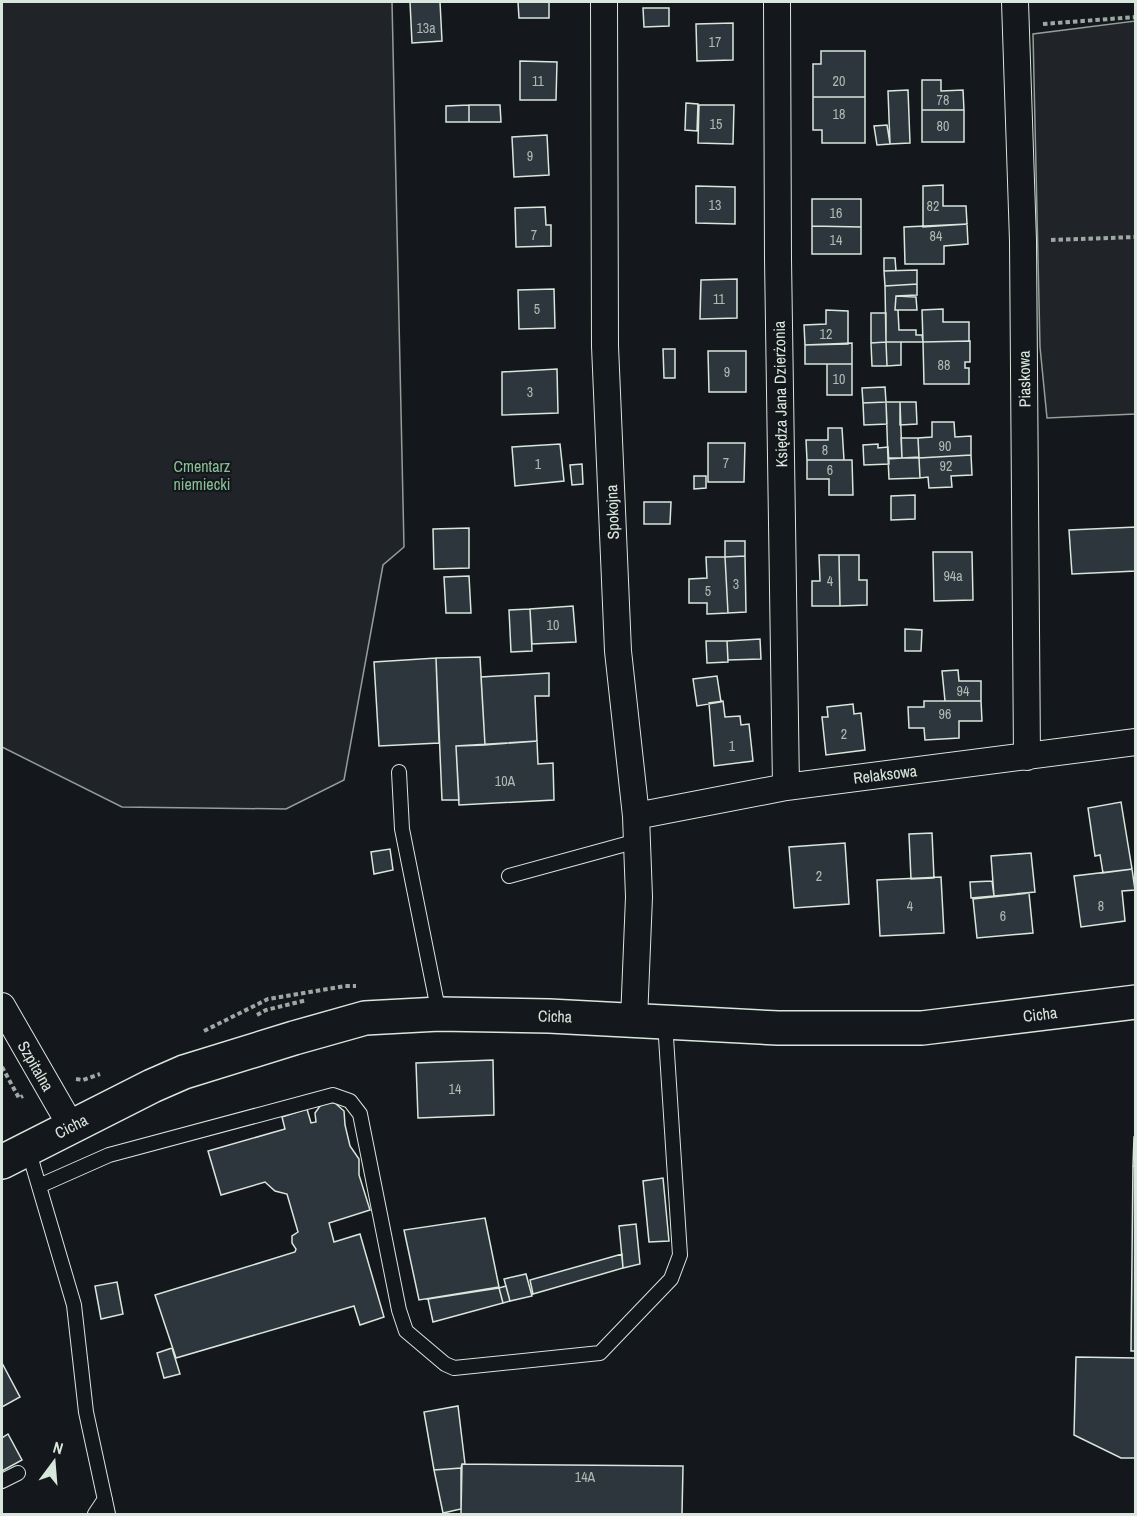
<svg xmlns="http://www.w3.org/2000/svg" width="1137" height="1516" font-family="'Archivo Narrow',sans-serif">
<rect width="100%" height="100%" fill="#14181c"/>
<!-- green -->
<path fill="#202428" stroke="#939e99" stroke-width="1.5" d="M2,2H392L404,547L383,565L344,780L286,809L122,807L2,747Z
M1135,21V414L1047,418L1040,347L1033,34Z"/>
<!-- building -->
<path fill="#2c363c" stroke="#d8e6dc" stroke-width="1.5" d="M410,2H440L442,41L412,43Z
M518,2H549V18H519Z
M643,8H669V26L644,27Z
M733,23V60L697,61L696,24Z
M821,51H865V97H813V64H821Z
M520,61L557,62L556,100H520Z
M922,80H941V91L963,90L964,110H922Z
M908,90L910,143L890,144L888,91Z
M813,97H865V143H822V130H813Z
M686,103L698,104L697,131L685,130Z
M469,105H500L501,122H469Z
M469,105V122H446V106Z
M699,105H734L733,144L698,143Z
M922,110H964V142H922Z
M887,125L890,144L877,145L874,126Z
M547,135L549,175L514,177L512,137Z
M943,185V206H966L967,224L923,227V186Z
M696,186L735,187V224L696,223Z
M812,199H861V227L812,226Z
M545,207L546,225H551V246L516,247L515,208Z
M967,224L968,244L944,246V264H905L904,227Z
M812,226L861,227V254H812Z
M884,258H895L896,271H884Z
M917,270V284L885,286L884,271Z
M737,279V318L700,319L701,280Z
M917,284V295L896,296L895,310H898L899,330H916V335H922L923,342H886L885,286Z
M554,289L555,328L519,329L518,290Z
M896,296L916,297L917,310H895Z
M943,309V322H969V341L923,342L922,310Z
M826,310L848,311V344L805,345L804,325L826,324Z
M871,313H886V342L871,343Z
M970,341V362H965V368H969V384H924L923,342Z
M886,342H901V365L887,366Z
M886,342L887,366H872L871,343Z
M852,343V364H805V345Z
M663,349H675V378H664Z
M708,351H746V392H709Z
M827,364H852V395H827Z
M557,369L558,413L502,415V372Z
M885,387L886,402L863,403L862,388Z
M886,402H900L902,458L888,459Z
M886,402L887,424L864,425L863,403Z
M900,402H916L917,424L900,425Z
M932,422H954L955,437L971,436V455L919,458L918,438L932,437Z
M828,428H842L844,460H807L806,440H828Z
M901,438H918L919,457L902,458Z
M708,443H745L744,482H708Z
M560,444L564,481L515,486L512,447Z
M878,444V448L888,447L889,464L864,465L863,445Z
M971,455L972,475L951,476L952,487L929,488L928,477L920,478L919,458Z
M888,458H919L920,478L889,479Z
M807,460H852L853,495H829V479H807Z
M582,464L583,484L572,485L570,465Z
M694,476H706V488L694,489Z
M915,495V519L891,520V496Z
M644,502H671L670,524H644Z
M1136,527V571L1072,574L1069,530Z
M469,528V568L434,569L433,529Z
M725,541H745V556L725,557Z
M933,552H972L973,600L934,601Z
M819,555H839L840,606H812V581H820Z
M839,555H859V580H867V605L840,606Z
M745,556L746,612L728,613L725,557Z
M706,557H725L728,613L707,614V603H689V579L707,578Z
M469,576L471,613H446L444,577Z
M573,606L576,642L532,644L530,609Z
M530,609L532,651L511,652L509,610Z
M905,629L922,630L921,651H905Z
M760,639L761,659L728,660L727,641Z
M706,641H727L728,662L707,663Z
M480,657L485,745L456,746L459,800H442L436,658Z
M436,658L439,743L379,746L374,662Z
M958,670L959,681H981V701H945L942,671Z
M549,673V696H535L537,741L485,745L481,677Z
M717,676L721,702L697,706L693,679Z
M723,701L725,717L740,716L741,725L749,724L753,761L714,766L709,703Z
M924,701H981L982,721H959V738L925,740L924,728H909L908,707H924Z
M853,704L854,714L861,713L865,750L826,755L822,717H828L827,707Z
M537,741L538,764L553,763L554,800L459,805L456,746Z
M1121,802L1132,869L1103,873L1100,855L1095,856L1088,808Z
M932,833L934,878L911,879L909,834Z
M845,843L849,904L794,908L789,847Z
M390,849L393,870L374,874L371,852Z
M1031,853L1035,892L994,896L991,856Z
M1132,869L1135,890L1122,891L1125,921L1081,927L1074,876Z
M941,877L944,933L880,936L877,880Z
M992,881L994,896L971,898L970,882Z
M1029,893L1033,933L977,938L973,899Z
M493,1060L494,1115L418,1118L416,1063Z
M327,1102L335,1103L344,1111L345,1125L350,1146L359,1159V1175L370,1210L329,1223L334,1242L360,1234L384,1317L360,1325L354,1306L176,1358L155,1295L295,1252L296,1249L292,1243V1236L298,1232L287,1194L275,1191L265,1182L221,1195L208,1151L285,1129L282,1117L307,1109L311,1123L316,1122L315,1113L320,1106Z
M1134,1137H1136V1166H1133Z
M1133,1166H1136V1351H1131Z
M663,1178L669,1241L649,1242L643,1181Z
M485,1218L499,1287L419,1300L404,1230Z
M636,1224L640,1264L623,1268L619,1226Z
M622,1254L623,1268L533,1294L530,1280Z
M526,1274L532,1296L510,1301L504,1279Z
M117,1282L123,1314L101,1319L95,1286Z
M506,1286L510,1301L503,1303L499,1288Z
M499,1288L503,1303L433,1322L428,1299Z
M172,1348L180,1374L164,1378L157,1353Z
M1076,1357L1136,1358V1458H1121L1074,1435Z
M2,1363L20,1397L2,1407Z
M458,1406L465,1464H462L461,1468L434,1470L424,1412Z
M8,1434L22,1460L2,1471V1438Z
M462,1464L683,1466L682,1514H461Z
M461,1468V1509L443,1513L434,1470Z"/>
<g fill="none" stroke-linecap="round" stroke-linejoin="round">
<!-- service casing -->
<g stroke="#d8e6dc" stroke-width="16">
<path id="service" d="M399,772L402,829L439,1014
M509,876L637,841
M28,1149L74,1305L86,1412L108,1514
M39,1186L109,1155L333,1095L350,1101L360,1114L399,1310L406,1331L445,1364L454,1368L600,1353L671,1279L680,1255L665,1022
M2,1481L18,1473
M95,1514L105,1499"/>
</g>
<!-- minor casing -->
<g stroke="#d8e6dc" stroke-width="28">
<path id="minor" d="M604,2L605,346L618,651L636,816L639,897L634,1020
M777,2L778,259L786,787
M1015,2L1023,241L1027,757
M636,816L786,787L1136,742
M2,1006L71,1126"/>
</g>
<!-- tertiary casing -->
<g stroke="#d8e6dc" stroke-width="36">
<path id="tertiary" d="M2,1162L152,1086L184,1072L294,1038L365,1018L439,1014L549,1016L778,1028H922L1136,1002"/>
</g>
<!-- path -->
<path stroke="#9da8a2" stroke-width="4" stroke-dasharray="4.5 3" stroke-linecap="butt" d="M1043,24L1136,17
M1051,240L1136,237
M257,1015L266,1010L307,1000
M204,1031L268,999L345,986H356
M2,1067L19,1098L23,1096
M76,1079L83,1080L100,1074"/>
<!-- service -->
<use href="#service" stroke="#14181c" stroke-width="14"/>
<!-- minor -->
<use href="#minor" stroke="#14181c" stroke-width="26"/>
<!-- tertiary -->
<use href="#tertiary" stroke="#14181c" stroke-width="33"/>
</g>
<g text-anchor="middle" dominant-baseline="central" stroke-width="4.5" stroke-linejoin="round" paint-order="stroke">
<!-- number labels -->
<g font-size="14" fill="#adbab4">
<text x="426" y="28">13a</text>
<text x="715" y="42">17</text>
<text x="538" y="81">11</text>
<text x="839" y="81">20</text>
<text x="943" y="100">78</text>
<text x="839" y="114">18</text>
<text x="716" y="124">15</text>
<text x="943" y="126">80</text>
<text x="530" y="156">9</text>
<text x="715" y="205">13</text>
<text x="933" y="206">82</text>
<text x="836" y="213">16</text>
<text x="534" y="235">7</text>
<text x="936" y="236">84</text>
<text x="836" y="240">14</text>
<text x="719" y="299">11</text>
<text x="537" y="309">5</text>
<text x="826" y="334">12</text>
<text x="944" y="365">88</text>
<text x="727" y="372">9</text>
<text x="839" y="379">10</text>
<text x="530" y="392">3</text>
<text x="945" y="446">90</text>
<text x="825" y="450">8</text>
<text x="726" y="463">7</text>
<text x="538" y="464">1</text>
<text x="946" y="466">92</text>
<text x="830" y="470">6</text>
<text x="953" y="576">94a</text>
<text x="830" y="581">4</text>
<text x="736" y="584">3</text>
<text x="708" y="591">5</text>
<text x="553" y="625">10</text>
<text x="963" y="691">94</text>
<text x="945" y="714">96</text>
<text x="844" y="734">2</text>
<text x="732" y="746">1</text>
<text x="505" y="781">10A</text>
<text x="819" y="876">2</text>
<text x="910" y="906">4</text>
<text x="1101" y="906">8</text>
<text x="1003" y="916">6</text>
<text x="455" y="1089">14</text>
<text x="585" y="1477">14A</text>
</g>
<!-- street labels -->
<g font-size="16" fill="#d8e6dc" stroke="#14181c">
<text transform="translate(1024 379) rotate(-91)">Piaskowa</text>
<text transform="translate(780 394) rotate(-91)">Księdza Jana Dzierżonia</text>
<text transform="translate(612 512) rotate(-92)">Spokojna</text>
<text transform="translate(885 774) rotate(-7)">Relaksowa</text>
<text transform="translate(1040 1014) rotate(-7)">Cicha</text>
<text transform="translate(555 1016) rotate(2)">Cicha</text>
<text transform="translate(36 1066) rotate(60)">Szpitalna</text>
<text transform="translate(71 1126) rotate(-27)">Cicha</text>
</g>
<!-- park labels -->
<g font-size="16" fill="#8ac095" stroke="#14181c">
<text x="202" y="466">Cmentarz<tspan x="202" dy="18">niemiecki</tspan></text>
</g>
</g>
<!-- border -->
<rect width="1137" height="1516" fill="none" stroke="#d8e6dc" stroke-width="6"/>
<!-- north arrow -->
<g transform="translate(54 1462) rotate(16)" stroke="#14181c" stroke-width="4.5" paint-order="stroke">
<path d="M0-4.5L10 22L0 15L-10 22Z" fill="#d8e6dc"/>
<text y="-9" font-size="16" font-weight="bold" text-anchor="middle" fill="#d8e6dc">N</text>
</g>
</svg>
